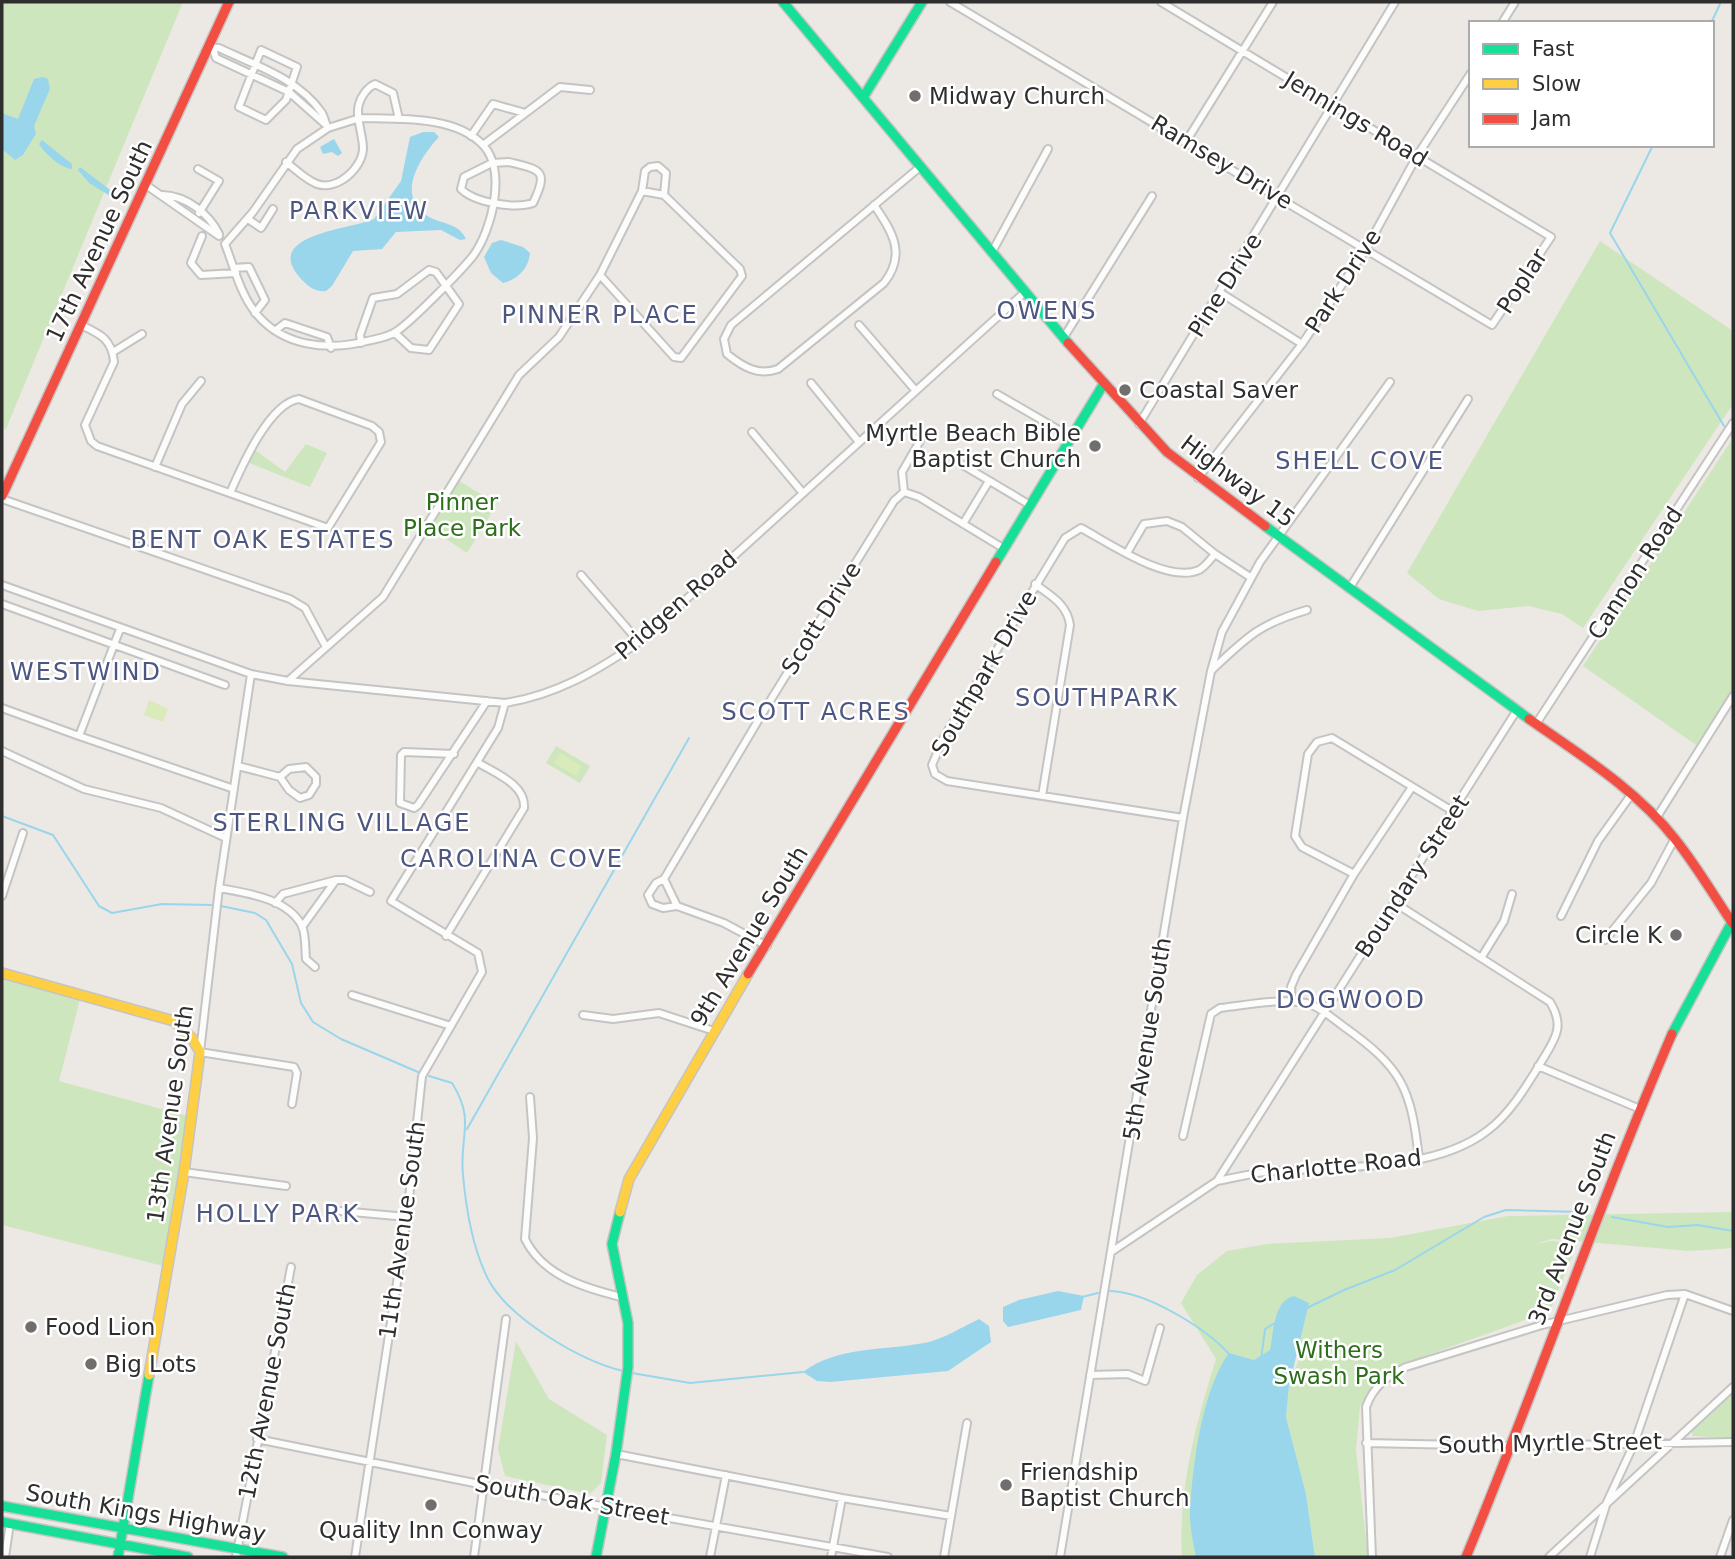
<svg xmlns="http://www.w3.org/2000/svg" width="1735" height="1559" font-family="'DejaVu Sans',sans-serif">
<rect width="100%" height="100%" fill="#ece8e4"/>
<!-- green -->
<path fill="#cee6be" d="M2,2H183L6,429L2,428Z
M1600,241L1733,331V404L1583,628L1562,614L1528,606L1478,611L1439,599L1407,573Z
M1733,438V689L1696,745L1583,666Z
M306,444L327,453L310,487L244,461L251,447L285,472Z
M456,479L497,504L467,553L427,526Z
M556,746L590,766L580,783L546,763Z
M2,972L81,995L59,1081L191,1117L167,1267L2,1225Z
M1733,1212V1248L1690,1251L1552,1239L1535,1244L1552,1241L1577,1244L1550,1311L1400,1365L1374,1382L1360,1407L1356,1450L1368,1557H1315L1306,1494L1286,1417L1289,1386L1307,1337L1289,1361L1284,1437L1305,1557H1182C1178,1490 1196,1423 1216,1359L1181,1303L1197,1275L1227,1251L1267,1244L1390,1238L1508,1216Z
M516,1341L549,1399L607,1435L601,1483L590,1494L505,1476L498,1449Z
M1733,1393V1438L1692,1436V1430Z"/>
<!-- pitch -->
<path fill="#d9eabb" d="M149,700L168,709L163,722L144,715Z
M560,753L581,766L576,776L554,763Z"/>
<!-- water -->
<path fill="#99d6ec" d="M43,77L48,79L50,89L34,126L36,134L23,155L15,160L2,149V113L18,119L34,79Z
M423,132H434L439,137C422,155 393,196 429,217C442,224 459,223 466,239L460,240L441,230L396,232L382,249L353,251L332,286L326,291C315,292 309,287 302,280C258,234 354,229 374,219L401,181L410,137Z
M334,139L342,153L338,156L332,152L323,154L320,147Z
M42,140L72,164V169C61,168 45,154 39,144Z
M80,167L117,195L115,199L89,183L78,170Z
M501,240L523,247L530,253C529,268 517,280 503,283L491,273L484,257L492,243Z
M1058,1291L1084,1296L1081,1310L1008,1327L1003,1321V1307L1019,1300Z
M1294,1296L1309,1303L1289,1386L1286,1417L1306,1494L1315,1557H1196C1193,1542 1189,1524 1190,1509C1193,1463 1202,1390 1229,1353L1254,1360L1270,1350C1274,1332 1273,1301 1294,1296Z
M979,1319L989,1326L991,1342L948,1371L830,1382L817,1381L803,1372C838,1346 882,1351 924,1343C942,1340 962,1327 979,1319Z"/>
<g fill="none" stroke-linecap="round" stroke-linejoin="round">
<!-- stream -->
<path stroke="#99d6ec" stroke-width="2" d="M1711,23L1720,4
M1653,145L1610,233L1724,426
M1732,436L1733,438
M2,816L53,835L99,906L112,913L162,904L211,905
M221,906L255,913L266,920L292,964L301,1003L313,1022L341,1039L418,1072
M429,1076L452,1083C476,1121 459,1136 463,1175C466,1209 473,1249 488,1279C509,1319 581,1361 623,1371
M467,1129L689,738
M1612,1217L1668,1227L1698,1225L1733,1231
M1110,1291C1147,1292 1206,1328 1230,1355
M1082,1297L1098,1293
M1305,1309L1344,1290L1395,1270L1484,1217L1506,1210L1581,1212
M1261,1360L1265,1329L1275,1323
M632,1373L690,1383L803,1372"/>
<!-- street casing -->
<g stroke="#c5c4c5" stroke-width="10">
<path id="street" d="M950,2L1492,325L1551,237L1161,2
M1502,23L1515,2
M208,47L219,48C255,65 299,79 322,113C325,118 325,123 328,128
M213,49L216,58L289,92L325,124
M261,50L297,67L286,100L266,120L239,107Z
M360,118C397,119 455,115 483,145C507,171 492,230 473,256C460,272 413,320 397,331C389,337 377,339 367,341C328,351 282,347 255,312C240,293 234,267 225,244L253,212L297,149L328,128Z
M471,136L493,104L525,113
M1187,140L1273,2
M483,145L560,87L590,90
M286,162C295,169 306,180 317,184C337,191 363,168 363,148C363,135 355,116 359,104C361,96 368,87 375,84L393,93L399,119
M509,162C541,170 549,170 533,203C515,209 475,203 461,189L464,177L492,163Z
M198,169L219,181L199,213
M146,185L219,236
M642,191L664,195L740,269L742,276L681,358L674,357L600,275L642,191L645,171L650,167L658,166L666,173L664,195
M163,195C187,196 209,214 219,234
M874,205C892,231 907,254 884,283L778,369C758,376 743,367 727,354L724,339L731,325L920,167
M248,219L261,228L273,209
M202,236L191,263L201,275L236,273
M992,252L1048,149
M234,268L249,267L265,300L255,313
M1221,293L1302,344
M81,325C100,334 112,339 114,362L85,425L91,441L97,446L328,528L381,442L379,432L372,426L299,399C269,403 241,468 230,493
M859,325L916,391
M276,330L285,323L327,337L331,348
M1064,337L1152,196
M361,343L360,335L373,298L397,294L429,270L436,272L459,304L429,350L411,348L395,333
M113,352L142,334
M811,383L859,442
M997,394L1071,437
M1139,424L1395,2
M752,432L802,492
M956,461L1030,505
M155,467L182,404L201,381
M1198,478L1302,344L1366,249L1417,156L1471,73
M904,492L902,472L920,441
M2,499L290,599L305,608L326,647
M963,524L989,481
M1127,553L1144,524L1167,521L1182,527L1215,554L1250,577
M581,575L639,642
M1035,584C1051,596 1067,604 1070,625L1042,796
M2,585L251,674L288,681L505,703C556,695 597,671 639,642L1025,292
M1349,589L1468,399
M2,604L225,685
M120,629L79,736L234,789
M1212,670C1247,637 1259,624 1307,610
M251,674L219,888L200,1052L294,1067L297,1073L292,1104
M288,681L383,597L519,375L559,337L600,275
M2,708L79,736
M1536,724L1733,423
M2,751L84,789L161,808L226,838
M454,754L404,752L401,755L400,803L414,808L418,805L487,701
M238,766L280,777L289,790L300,798L309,795L316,784V777L306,767L289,769L280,777
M1657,817L1733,696
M1183,818L947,781L935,774L932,765L944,737L1065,538L1081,528C1109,543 1168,584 1199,570C1205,567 1210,560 1215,554
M1354,874L1302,847L1295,836L1308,754L1317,742L1332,738L1454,812
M664,879L656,883L648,895L652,904L663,908L677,906
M336,880H345L370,892
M219,888C246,893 288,898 302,926C306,935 305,949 306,959L315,967
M2,896L23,833
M275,903L283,894L336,880L302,927
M1561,916L1598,841L1631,795
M446,936L524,808C526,784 494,773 477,762
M1605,940L1651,883L1675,838
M767,946L724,923L677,906L664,879L762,714L894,501L904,492L919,497L1003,548
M1481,958L1504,921L1512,894
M352,995L451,1026
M1292,1001L1291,987L1296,975L1354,874L1412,787
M583,1015L613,1019L659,1013L714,1031
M1538,1066L1640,1109
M530,1097L533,1138L525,1239C543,1276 585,1288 621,1297
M1183,1136L1211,1014L1220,1008C1248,1005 1279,998 1306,1003C1319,1006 1332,1018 1343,1026C1402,1068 1411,1087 1419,1159
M184,1172L286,1186
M1217,1181C1233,1178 1249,1174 1265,1172C1333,1165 1431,1174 1487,1131C1509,1115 1526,1087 1540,1064C1554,1040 1566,1028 1550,1002L1395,903
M341,1211L407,1217
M1111,1252L1217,1181L1517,710
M1090,1375L1128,1374L1145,1381L1160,1328
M257,1439L484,1485L888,1557
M1366,1443L1512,1446L1733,1442
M616,1454L842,1498L951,1516
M5,1557L10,1523
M236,1557L291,1267
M355,1557L407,1217L422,1076L482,972L478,953L391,901L498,728L505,703
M474,1557L506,1319
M710,1557L726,1475
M831,1557L842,1498
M944,1557L967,1423
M1060,1557L1183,818L1211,671L1222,632L1260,562L1390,382
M1372,1557L1366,1407C1373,1387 1387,1376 1406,1367L1542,1325L1667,1295L1685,1294L1733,1311
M1549,1557L1733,1387
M1590,1557L1607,1502L1634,1444L1685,1294
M1720,1557L1733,1520"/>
</g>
<!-- fast casing -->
<g stroke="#c5c4c5" stroke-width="12">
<path id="fast" d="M783,2L1068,343
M864,96L922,2
M1265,526L1529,719
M996,562L1103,385
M1672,1034L1733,920
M2,1506L283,1557
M2,1522L188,1557
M118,1557L149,1375
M596,1557L616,1454L628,1367V1323L612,1244L620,1212"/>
</g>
<!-- slow casing -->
<g stroke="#c5c4c5" stroke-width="12">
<path id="slow" d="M2,973L174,1021L192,1038L200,1052L184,1172L149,1375
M620,1212L629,1179L748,974"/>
</g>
<!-- jam casing -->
<g stroke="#c5c4c5" stroke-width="12">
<path id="jam" d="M1068,343L1167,452L1265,526
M2,496L229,2
M1529,719C1579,754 1637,790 1675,839C1696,865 1714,896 1733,924
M748,974L996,562
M1466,1557C1538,1384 1598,1206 1672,1034"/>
</g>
<!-- street -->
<use href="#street" stroke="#fcfcfb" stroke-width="6"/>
<!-- fast -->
<use href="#fast" stroke="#16e098" stroke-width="9"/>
<!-- slow -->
<use href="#slow" stroke="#ffcf43" stroke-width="9"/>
<!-- jam -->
<use href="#jam" stroke="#f24e42" stroke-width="9"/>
</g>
<!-- markers -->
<g fill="#706f6e" stroke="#fff" stroke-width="2.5">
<circle cx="915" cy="96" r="7"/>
<circle cx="1125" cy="390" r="7"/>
<circle cx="1095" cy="446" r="7"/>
<circle cx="1676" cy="935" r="7"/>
<circle cx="31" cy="1327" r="7"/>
<circle cx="91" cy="1364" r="7"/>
<circle cx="1006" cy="1485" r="7"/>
<circle cx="431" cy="1505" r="7"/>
</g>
<g text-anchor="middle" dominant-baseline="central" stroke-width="5" stroke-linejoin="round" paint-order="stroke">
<!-- poi labels -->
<g font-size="23" fill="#2e2e2e" stroke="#fff" text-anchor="start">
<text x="929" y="96">Midway Church</text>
<text x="1139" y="390">Coastal Saver</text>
<text x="1081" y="433" text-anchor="end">Myrtle Beach Bible<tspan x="1081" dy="26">Baptist Church</tspan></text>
<text x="1662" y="935" text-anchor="end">Circle K</text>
<text x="45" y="1327">Food Lion</text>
<text x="105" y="1364">Big Lots</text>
<text x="1020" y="1472">Friendship<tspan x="1020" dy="26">Baptist Church</tspan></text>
<text x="431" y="1530" text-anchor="middle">Quality Inn Conway</text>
</g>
<!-- street labels -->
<g font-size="23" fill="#2e2e2e" stroke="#fff">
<text transform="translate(1356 119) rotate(31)">Jennings Road</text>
<text transform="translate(1222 162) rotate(31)">Ramsey Drive</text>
<text transform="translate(99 241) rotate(-65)">17th Avenue South</text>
<text transform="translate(1343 281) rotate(-57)">Park Drive</text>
<text transform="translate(1522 281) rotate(-57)">Poplar</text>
<text transform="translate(1225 285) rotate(-58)">Pine Drive</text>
<text transform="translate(1238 481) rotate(37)">Highway 15</text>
<text transform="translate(1635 573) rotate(-57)">Cannon Road</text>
<text transform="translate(676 605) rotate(-41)">Pridgen Road</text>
<text transform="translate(821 618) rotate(-58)">Scott Drive</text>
<text transform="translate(984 673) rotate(-60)">Southpark Drive</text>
<text transform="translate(1412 876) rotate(-57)">Boundary Street</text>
<text transform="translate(749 936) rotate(-59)">9th Avenue South</text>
<text transform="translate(1147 1039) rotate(-81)">5th Avenue South</text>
<text transform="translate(170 1114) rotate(-82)">13th Avenue South</text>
<text transform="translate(1336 1166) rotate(-6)">Charlotte Road</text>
<text transform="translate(1572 1228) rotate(-69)">3rd Avenue South</text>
<text transform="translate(402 1230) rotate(-82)">11th Avenue South</text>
<text transform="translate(267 1391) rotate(-79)">12th Avenue South</text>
<text transform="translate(1550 1443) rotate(-1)">South Myrtle Street</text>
<text transform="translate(572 1500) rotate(10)">South Oak Street</text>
<text transform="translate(146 1513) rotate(10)">South Kings Highway</text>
</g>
<!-- park labels -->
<g font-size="23" fill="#2c6e1b" stroke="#fff">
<text x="462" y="502">Pinner<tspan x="462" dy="26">Place Park</tspan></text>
<text x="1339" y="1350">Withers<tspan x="1339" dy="26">Swash Park</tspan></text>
</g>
<!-- neighbourhood labels -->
<g font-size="24" letter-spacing="2" fill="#4d5680" stroke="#fff">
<text x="359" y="211">PARKVIEW</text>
<text x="1047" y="311">OWENS</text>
<text x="600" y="315">PINNER PLACE</text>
<text x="1360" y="461">SHELL COVE</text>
<text x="263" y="540">BENT OAK ESTATES</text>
<text x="86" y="672">WESTWIND</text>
<text x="1097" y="698">SOUTHPARK</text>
<text x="816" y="712">SCOTT ACRES</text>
<text x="342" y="823">STERLING VILLAGE</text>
<text x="512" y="859">CAROLINA COVE</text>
<text x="1351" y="1000">DOGWOOD</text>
<text x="278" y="1214">HOLLY PARK</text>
</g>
</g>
<!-- border -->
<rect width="1735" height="1559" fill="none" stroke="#2e2e2e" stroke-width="7"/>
<!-- legend -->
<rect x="1469" y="21" width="245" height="126" fill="#ffffff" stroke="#ababab" stroke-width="2"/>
<rect x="1483" y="44" width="35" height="10" fill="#16e098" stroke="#ababab" stroke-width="2"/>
<text x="1532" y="56" font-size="21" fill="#2e2e2e">Fast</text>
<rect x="1483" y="79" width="35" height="10" fill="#ffcf43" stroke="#ababab" stroke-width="2"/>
<text x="1532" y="91" font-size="21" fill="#2e2e2e">Slow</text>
<rect x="1483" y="114" width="35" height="10" fill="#f24e42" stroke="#ababab" stroke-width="2"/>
<text x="1532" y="126" font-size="21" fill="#2e2e2e">Jam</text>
</svg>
